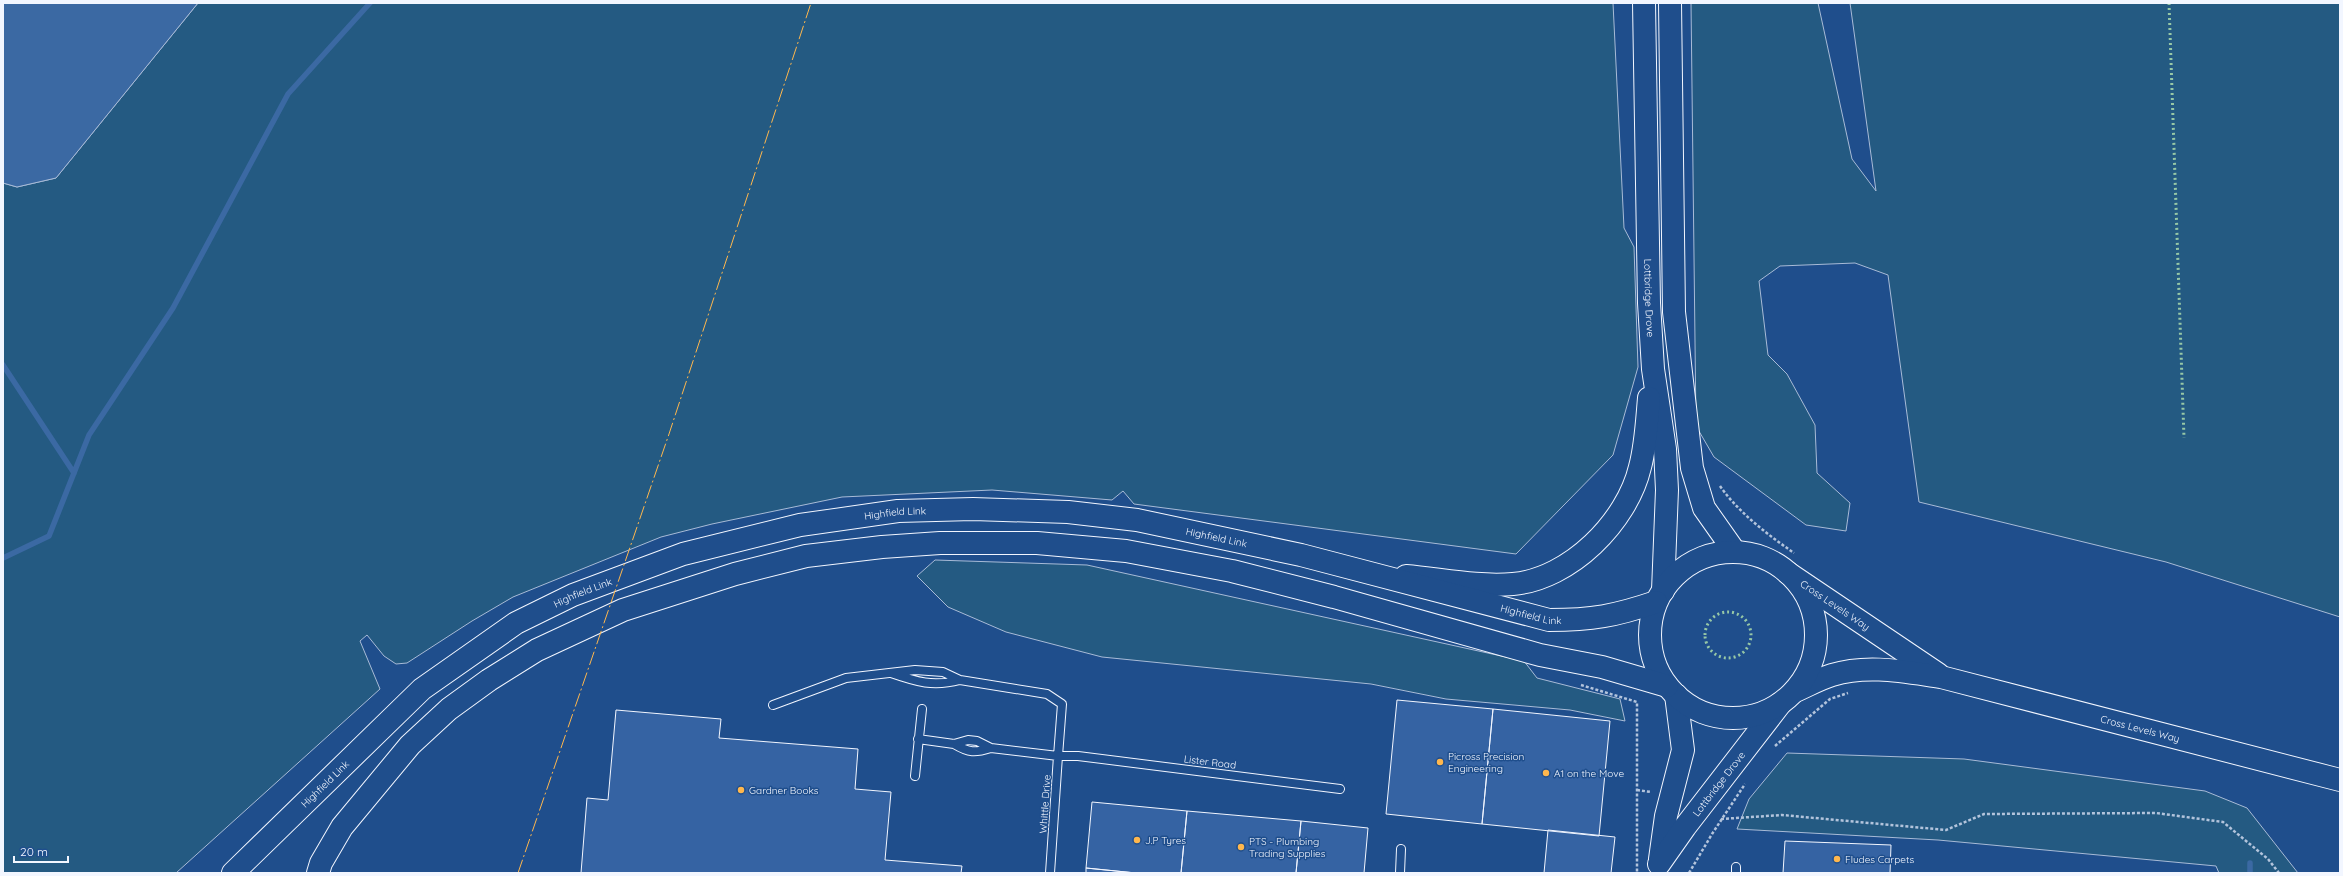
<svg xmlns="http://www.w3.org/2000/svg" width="2343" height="876" font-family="Quicksand,sans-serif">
<rect width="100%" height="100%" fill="#1f4e8c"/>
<!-- green -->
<path fill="#245a82" stroke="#a8bbd7" d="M198,3H1613L1624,228L1634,247L1638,367L1613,455L1516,554L1134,504L1123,491L1112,500L992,490L842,497L712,524L661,537L513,597L472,621L407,663L396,664L384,656L367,635L360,641L380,689L176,873H3V183L17,187L56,178Z
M1691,3H1818L1852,159L1876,191L1850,3H2340V617L2166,562L1919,502L1888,275L1855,263L1780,266L1759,281L1768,355L1787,374L1815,425L1817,473L1850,503L1846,531L1806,525L1714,457L1696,426Z
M935,560L1087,565L1524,661L1537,678L1620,699L1625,721L1570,710L1446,699L1371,684L1102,657L1006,632L948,607L917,576Z
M1787,753L1964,759L2205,791L2247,808L2298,873H2219L2216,866L1938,840L1737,829L1749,799Z"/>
<!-- water -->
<path fill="#3b69a3" stroke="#a8bbd7" d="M3,3H198L56,178L17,187L3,183Z"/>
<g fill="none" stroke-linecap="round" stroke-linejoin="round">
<!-- stream -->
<path stroke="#3b69a3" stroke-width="5.5" d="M3,365L74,473
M3,558L49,536L89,435L173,308L288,94L370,3
M2250,863V873"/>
</g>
<!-- building -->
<path fill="#3563a3" stroke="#f2f6ff" d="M1397,700L1493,709L1482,824L1386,814Z
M1493,709L1610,721L1599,836L1482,824Z
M616,710L721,719L719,738L858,749L855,789L891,792L885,860L962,866L961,873H581L587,798L608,800Z
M1092,802L1187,811L1181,873H1136L1086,868Z
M1187,811L1301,821L1296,873H1181Z
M1301,821L1368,828L1364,873H1296Z
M1548,830L1615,837L1611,873H1544Z
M1785,841L1891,845L1890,873H1783Z
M1086,868L1136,873H1086Z"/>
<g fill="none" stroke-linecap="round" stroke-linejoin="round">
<!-- lane casing -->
<g stroke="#f2f6ff" stroke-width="10">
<path id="lane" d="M891,673C917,682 933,687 960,680
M773,705L846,678L915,670L943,672L960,680L1047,694L1062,704L1058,756L991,748L977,741L968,740L954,744L918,739
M954,744C969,753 975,753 991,748
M915,776L922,709
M1050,873L1058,756H1078L1340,789
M1400,873L1401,849
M1736,873V867"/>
</g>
<!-- secondary casing -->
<g stroke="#f2f6ff" stroke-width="24">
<g id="secondary">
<path d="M1660,859L1666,816L1683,750L1676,695"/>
<path id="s1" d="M1659,864L1685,827L1780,704"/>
</g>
</g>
<!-- primary casing -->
<g stroke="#f2f6ff" stroke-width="24">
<g id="primary">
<path id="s2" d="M1644,3L1649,303L1653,369L1665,449L1667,490L1663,591"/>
<path d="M1670,3L1674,312L1692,468L1704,508L1735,552"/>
<path id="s3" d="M1788,573L1938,674"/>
<path d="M1406,576C1441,579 1477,587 1513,584C1570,579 1627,522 1640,467C1646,445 1647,420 1649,398"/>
<path id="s4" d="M1795,691C1807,686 1819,679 1832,675C1868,664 1905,672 1941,677L2340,780"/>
</g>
</g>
<!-- highway casing -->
<g stroke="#f2f6ff" stroke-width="24">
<g id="highway">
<circle cx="1733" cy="635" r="83"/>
<path id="s5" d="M233,873L422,689L516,623L573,595L683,554L800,525L898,511L973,509L1068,512L1137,520L1301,555L1549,620C1592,620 1615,616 1656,602"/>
<path d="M318,873L321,863L342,827L410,745L449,709L489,680L537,650L623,610L735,574L806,556L882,547L940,543H1037L1126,551L1232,571L1334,597L1540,655L1602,667L1667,686"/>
</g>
</g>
<!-- path -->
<path stroke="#b3c4dc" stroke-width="2.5" stroke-dasharray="3 2" stroke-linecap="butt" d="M1720,486C1739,513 1767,534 1794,553
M1581,685L1637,702V873
M1775,746L1830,699L1848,693
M1637,790L1651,792
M1721,819L1782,815L1946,830L1984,814L2156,813L2223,822L2268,859L2279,873
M1689,873L1712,834L1745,784"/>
<!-- lane -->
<use href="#lane" stroke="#1f4e8c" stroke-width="8"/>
<!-- secondary -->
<use href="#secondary" stroke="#1f4e8c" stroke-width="22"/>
<!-- primary -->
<use href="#primary" stroke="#1f4e8c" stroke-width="22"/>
<!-- highway -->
<use href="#highway" stroke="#1f4e8c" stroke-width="22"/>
<!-- hedge -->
<path stroke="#97c8a6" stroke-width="3" stroke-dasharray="2 3" stroke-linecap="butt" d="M2169,3L2184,438
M1705 635a23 23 0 1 1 46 0a23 23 0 1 1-46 0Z"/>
<!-- power -->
<path stroke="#ffb74d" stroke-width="1" stroke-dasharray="14 3 2 3" stroke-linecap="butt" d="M518,873L669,434L811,3"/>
</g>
<!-- markers -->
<g fill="#ffb74d" stroke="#1f4e8c" stroke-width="1.5">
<circle cx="1440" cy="762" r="4"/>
<circle cx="1546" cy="773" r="4"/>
<circle cx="741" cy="790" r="4"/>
<circle cx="1137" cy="840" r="4"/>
<circle cx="1241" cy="847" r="4"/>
<circle cx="1837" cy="859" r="4"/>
</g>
<g text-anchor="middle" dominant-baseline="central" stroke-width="3" stroke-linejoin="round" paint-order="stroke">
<!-- street labels -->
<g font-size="10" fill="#f2f6ff" stroke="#1f4e8c">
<text stroke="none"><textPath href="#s2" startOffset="295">Lottbridge Drove</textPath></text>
<text stroke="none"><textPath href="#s5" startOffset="776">Highfield Link</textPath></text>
<text stroke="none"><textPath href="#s5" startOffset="1100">Highfield Link</textPath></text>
<text stroke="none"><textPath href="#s5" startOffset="452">Highfield Link</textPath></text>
<text stroke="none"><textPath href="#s3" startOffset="57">Cross Levels Way</textPath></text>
<text stroke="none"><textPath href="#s5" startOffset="1424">Highfield Link</textPath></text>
<text stroke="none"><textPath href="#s4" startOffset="356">Cross Levels Way</textPath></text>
<text transform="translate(1210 762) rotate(7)">Lister Road</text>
<text stroke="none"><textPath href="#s5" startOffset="128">Highfield Link</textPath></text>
<text stroke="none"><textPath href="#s1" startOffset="100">Lottbridge Drove</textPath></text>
<text transform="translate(1045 804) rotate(-86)">Whittle Drive</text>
</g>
<!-- poi labels -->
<g font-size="10" fill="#f2f6ff" stroke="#1f4e8c" text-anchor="start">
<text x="1448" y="756">Picross Precision<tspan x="1448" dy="12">Engineering</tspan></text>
<text x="1554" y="773">A1 on the Move</text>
<text x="749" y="790">Gardner Books</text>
<text x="1145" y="840">J.P Tyres</text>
<text x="1249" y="841">PTS - Plumbing<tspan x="1249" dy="12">Trading Supplies</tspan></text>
<text x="1845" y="859">Fludes Carpets</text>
</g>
</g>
<!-- border -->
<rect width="2343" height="876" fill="none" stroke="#f2f6ff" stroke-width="8"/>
<!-- scale -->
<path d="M14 856v6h54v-6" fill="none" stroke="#f2f6ff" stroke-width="2"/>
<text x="20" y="856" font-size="12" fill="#f2f6ff" stroke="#1f4e8c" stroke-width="3" paint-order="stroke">20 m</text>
</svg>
